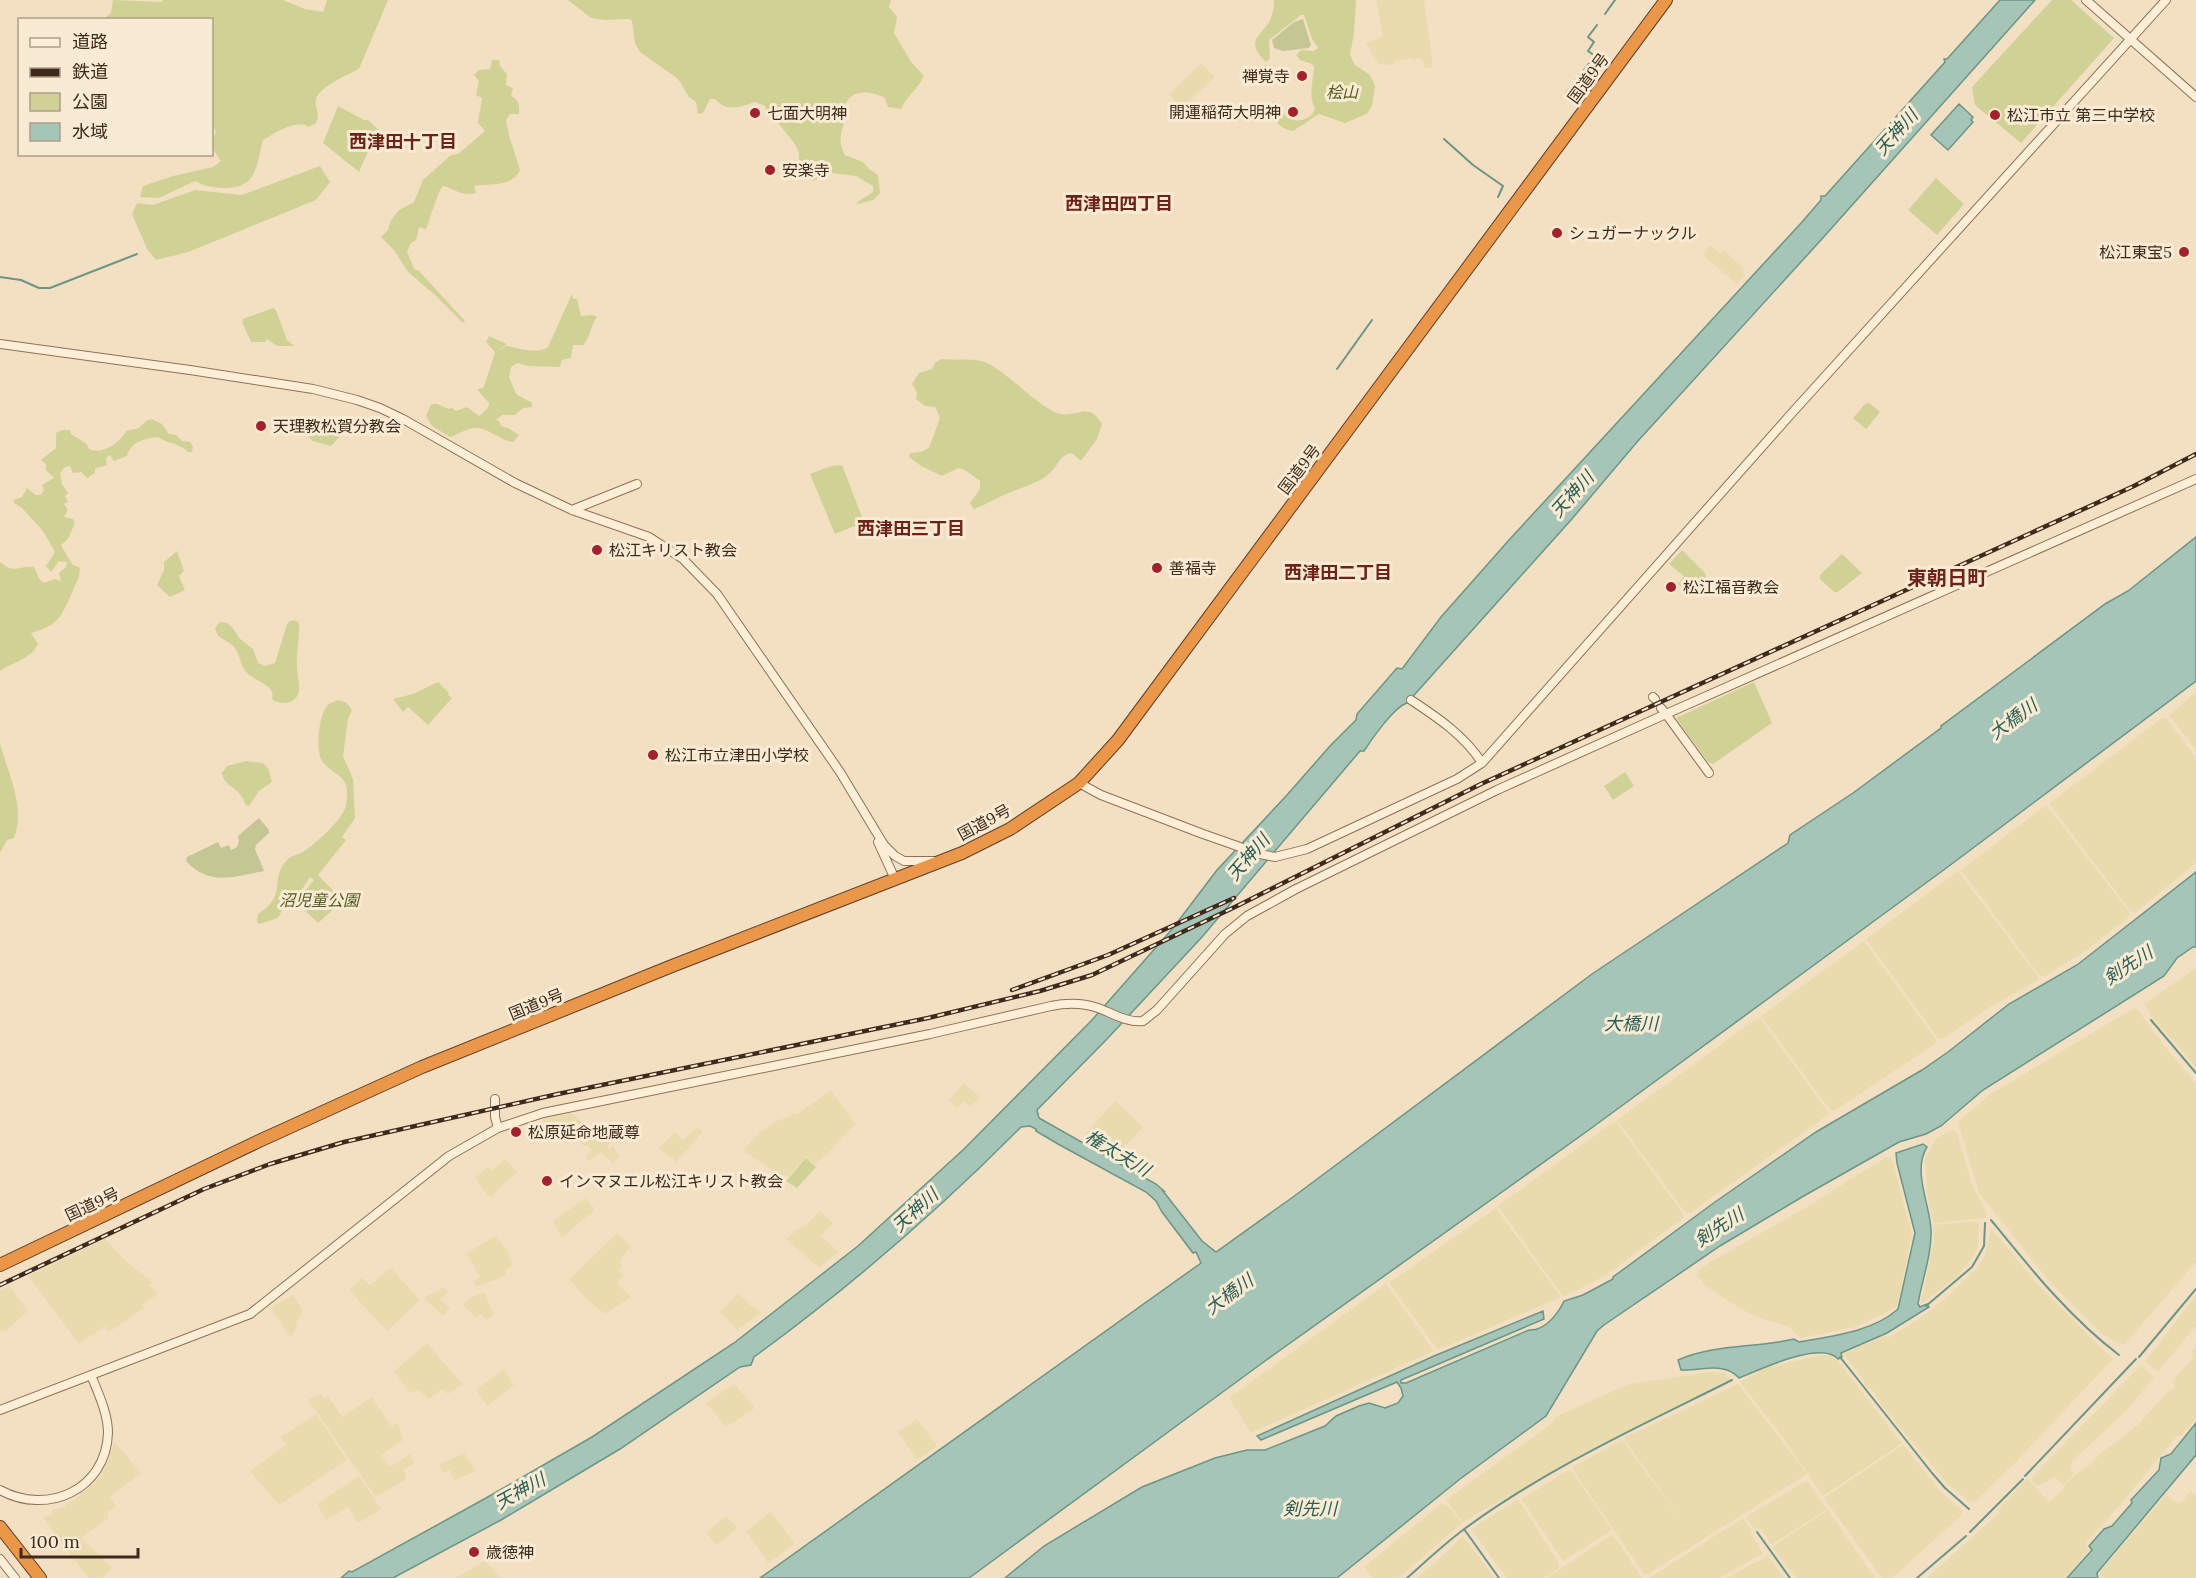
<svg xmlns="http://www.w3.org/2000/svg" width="2196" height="1578" font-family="Lora,'Noto Sans JP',serif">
<rect width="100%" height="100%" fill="#f3e0c2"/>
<!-- farmland -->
<path fill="#e9dbae" d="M1376,0H1424L1433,67L1424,68L1423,61L1420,58L1413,61L1412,58L1395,61L1394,65L1379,64L1366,44L1383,36Z
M1201,63L1215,77L1182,108L1169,94Z
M1710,245L1720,253L1724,250L1744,269L1742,272L1745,275L1737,284L1703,255Z
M2196,692V750L2169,715Z
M2166,718L2196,757V863L2136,912L2131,911L2050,805L2051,802L2161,719Z
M2046,805L2130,913L2129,917L2081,954L2045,976H2040L1961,870Z
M1958,871L2038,977L2037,981L1993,1005L1942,1039L1938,1038L1866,939Z
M1864,941L1936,1040L1935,1044L1834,1111L1830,1110L1761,1016Z
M2196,968V1067L2153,1018L2144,1004Z
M2136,1008L2171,1054L2196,1083V1262L2125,1344L2120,1345L2101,1333L2050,1282L1979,1193L1958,1122L1989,1095L2132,1009Z
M1759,1017L1828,1112V1115L1690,1213L1685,1212L1617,1120Z
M964,1083L980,1097L970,1107L963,1101L958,1108L949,1100Z
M831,1090L855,1124L827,1154L815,1164L806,1157L788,1177L783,1174L780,1176L743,1150L760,1132L774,1122L788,1117L794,1113L796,1115Z
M1115,1101L1143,1127L1116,1156L1083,1137Z
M572,1113L601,1140L608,1133L611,1136L613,1140L607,1147L610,1149L613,1146L620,1156L613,1163L601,1152L588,1161L586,1157L592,1150L587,1145L584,1146L567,1130L556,1138L543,1127V1119Z
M1615,1121L1684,1215L1683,1218L1605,1276L1565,1296L1562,1295L1498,1206Z
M697,1127L703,1132L676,1162L659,1148L675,1132L683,1141Z
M1950,1130H1954L1957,1133L1972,1185L1987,1214L1985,1218L1933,1223L1927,1193L1925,1159L1935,1140Z
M1886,1157H1890L1893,1163L1912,1235L1897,1306L1889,1311L1855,1327L1800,1338L1789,1327L1754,1316L1725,1299L1706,1286L1697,1276L1699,1270L1710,1262L1802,1210Z
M505,1159L517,1172L491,1196H488L475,1178L487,1167L492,1170Z
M585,1198L595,1209L562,1238L553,1221Z
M1496,1208L1560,1296L1559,1298L1438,1350L1389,1283Z
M820,1211L833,1223L821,1236L839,1252L819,1268L786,1239L802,1226L804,1227Z
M1979,1221L1978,1246L1975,1254L1958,1276L1921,1304L1934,1239L1933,1225Z
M1991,1228L2042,1289L2113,1359L2009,1469L2007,1467L2005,1472L1975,1502L1968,1501L1947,1483L1881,1405L1874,1392L1865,1385L1862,1378L1843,1354L1884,1336L1890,1337L1916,1321L1945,1299L1979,1266L1985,1255Z
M617,1233L631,1246L619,1262L622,1266L619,1270L623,1275L617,1283L631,1297L605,1314L587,1300L571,1281V1278Z
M495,1236L507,1250L513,1266L505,1270L507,1275L476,1287L474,1281L480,1277L467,1253Z
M105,1239L127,1262L152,1282L149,1285L158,1294L142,1305L144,1308L109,1332L105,1326L79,1344L28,1276Z
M391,1268L420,1300L387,1331L349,1290L362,1278L370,1285Z
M1386,1284L1434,1351L1251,1433L1229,1398Z
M9,1286L28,1311L5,1332L3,1330L0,1332V1290Z
M444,1287L448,1292L440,1299L450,1308L443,1316L424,1298Z
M484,1292L494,1315L487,1320L480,1314L476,1318L463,1305L471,1297Z
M738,1293L752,1307L754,1306L761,1313L737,1330L720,1312Z
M293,1295L303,1310L296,1323L297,1327L291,1338L272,1310V1307Z
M2196,1295V1326L2158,1371L2145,1362Z
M427,1343L462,1384L448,1394L442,1389L429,1399L418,1390L410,1393L394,1371Z
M2196,1346V1418L2181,1436H2177L2108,1519L2085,1543L2089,1550L2065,1578H1927L1999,1513L1998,1510L2024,1481L2028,1479L2049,1502L2064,1489V1486L2074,1476L2091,1464L2101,1453L2139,1424L2168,1391L2175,1388L2173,1381L2193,1357L2192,1352Z
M1821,1355L1832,1356L1838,1361L1902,1443L1823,1496L1784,1439L1740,1382L1765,1368Z
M2141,1365L2154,1377L2127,1410L2072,1461L2071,1470L2073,1474L2063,1485L2055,1477L2038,1486L2032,1481V1477Z
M503,1369L514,1385L487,1406L476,1390Z
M1710,1372L1725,1373L1730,1379L1580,1455L1463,1522L1446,1500L1551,1424L1557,1416L1629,1384Z
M734,1384L755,1408L726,1427L706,1403Z
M1738,1384L1807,1474L1646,1575L1643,1573L1574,1471L1573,1467L1622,1440L1681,1520L1625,1440L1626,1437Z
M320,1393L324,1398L328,1396L342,1417L372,1397L391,1426L398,1423L403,1440L381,1455L390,1467L410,1454L414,1463L403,1470L407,1477L405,1480L376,1497L308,1400Z
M316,1414L347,1460L279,1505L250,1471L286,1445L281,1437Z
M917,1419L937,1446L917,1460L898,1432Z
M114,1441L141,1473L110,1497L116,1506L108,1512V1518L81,1538L111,1566V1569L103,1578H88L43,1518L52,1514V1510L65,1507L66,1503L76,1499L97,1480L107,1465Z
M1903,1445L1942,1493L1963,1511L1961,1513L1962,1515L1892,1578H1882L1824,1498Z
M464,1453L476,1471L454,1480L450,1470L443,1473L439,1465Z
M1567,1471L1572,1472L1612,1530L1563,1561L1522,1500L1523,1498Z
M359,1476L381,1509L358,1523L348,1507L326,1520L317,1504Z
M1808,1482L1827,1509L1771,1545L1762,1530L1754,1528L1746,1517L1802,1483Z
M2191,1491L2196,1495V1578H2101L2100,1572L2166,1495L2179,1504Z
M1518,1499L1558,1562L1559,1568L1544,1578H1507L1471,1529Z
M1442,1503L1451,1509L1462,1523L1399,1578H1372L1364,1567Z
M1828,1510L1861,1558L1875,1578H1796L1772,1547Z
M771,1512L795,1544L768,1563L746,1531Z
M726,1516L738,1528L717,1545L706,1533Z
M1743,1518L1751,1529V1535L1763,1553L1720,1578H1649Z
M1611,1535L1616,1539L1642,1578H1547Z
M1463,1536L1495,1578H1417L1441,1557Z
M1768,1556L1784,1578H1727L1739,1571Z
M485,1561L501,1578H456Z"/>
<!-- green -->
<path fill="#d0d295" d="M113,0L162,2L163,0H283L305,9L323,12L327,0H388L359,69C349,74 317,88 316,100C314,108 321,112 316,123L309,127C294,119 276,133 263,140C256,165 258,187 227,188C214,188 206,187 195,181L159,198L140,197L143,186L173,176L213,167L221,161C213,150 209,145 216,132L212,125V20L104,19L111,13Z
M568,0H891L889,7L897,17L894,33L911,62L924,76C918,89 907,96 901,109L888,107L885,98C873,92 854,88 846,103C844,107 845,113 845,117C842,134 837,138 845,155L863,162L869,169L878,175L880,193L873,200L858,204L856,203L873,192V186L856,176L823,172L814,181L806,178L799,167V153L795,144L779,124L767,115L765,106L755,102C739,107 728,113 715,99H710L703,113L698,114L696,102L689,97L678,79L640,52L635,43L632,21L629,19L605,20L591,18Z
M1274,0H1356L1354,33L1350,55L1355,65L1370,75L1375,86L1372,106L1367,114L1345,123L1319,114L1293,131C1278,129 1269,115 1273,101L1280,104C1281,107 1281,111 1283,113C1291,125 1310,122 1315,109C1308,95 1313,83 1314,67L1312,64L1300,60L1296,55L1301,50L1314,51L1318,48L1312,39L1304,15H1301L1269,40L1270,59L1266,62C1243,40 1262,36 1270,20C1273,14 1274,7 1274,0Z
M2052,0H2071L2114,38L2021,143L1975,105L1972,87Z
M492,60H499L500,66L507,74L506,85L513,88L511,96C519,100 520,106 519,114H510L506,120L509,135L520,170C512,188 489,183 474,186L476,193C464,197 454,189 443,186L439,192L426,229L419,227L416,240L411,243L407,251L414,269L419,271L465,321L463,323L435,295L408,272L394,250L381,237L388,230L391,220L399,210L414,202L423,180L451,155L458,154L485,131L478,123L482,98L476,95L479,81L474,75L479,70L490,69Z
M338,106L364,120H368L378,129L359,172L323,143Z
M320,166L330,182L316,200L188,252L156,260L147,249L132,214L137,203L153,205L195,190L242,195Z
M1936,178L1964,204L1937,235L1908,210Z
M572,294L573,299H577L581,316L593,315L597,317C590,326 591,337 583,345H573L571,358L562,360L560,367L529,366L517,363L511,367L509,377L516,394L532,403V407L523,408L515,415H502L496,420L499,421L501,426L508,428L519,435L513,442C500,440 489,429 478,428C468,427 459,434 450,437L432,426L426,416L431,404H437L449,409L452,408L456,411L467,407L479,416L488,408L489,403L477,389L483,388L485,384L495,352L486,342L489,336L507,344L498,351L506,346C520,348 536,355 548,347Z
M273,308L276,310L287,340L294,346H277L267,339L265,342H251L242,322L243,319Z
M942,359C956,361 976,357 989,364C1009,374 1044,412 1061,414C1079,416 1090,402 1102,424L1097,439L1081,461L1072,453C1059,455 1059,464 1052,471C1039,484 1024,486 1009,493C997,497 986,505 974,509L970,503L980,489V481L965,470L958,468L942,476L921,466L909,457L910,453L921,452L929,448L940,418L935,407L925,406L916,399L917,392L912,384L919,373L932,369L936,362Z
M1869,403L1880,412L1866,429L1853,418L1865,404Z
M152,419L162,424L169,434L176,435L182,441L190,442L193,447L192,452H188C180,443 167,444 158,437C143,439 132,441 127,456L114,461L110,455L106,458L107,465L95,469V473L87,478L81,472L73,473L70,466L65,467L60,473L62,484L68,493L65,496L68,502L64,504L68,510L64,517L73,519L75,523L68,539L61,545L72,564L80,568C80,577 76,583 73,591C61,616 60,625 31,633L38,644C31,659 13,662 0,671V562C15,575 18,565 34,567L40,580L44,583L55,579L61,581L59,573L66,567L67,562L59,561L51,572L46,566L55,552L43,531L22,508L14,503V500L22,497L27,488L36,495H41L44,490L42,485L54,478L46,470V464L41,460L56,448V433L62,430H70L71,434L87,444L89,449C102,455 120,443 126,431L139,428L146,421Z
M354,421L331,446L313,441L308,437L338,423Z
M842,465L864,522L835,534L810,474L831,466Z
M1682,550L1705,573L1706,577L1690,595L1678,584L1684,576L1669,564Z
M177,551L184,571L179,576L185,590L170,597L157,585L164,570V562Z
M1842,554L1862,573L1838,592H1834L1820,579V575Z
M295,620L299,623C300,638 296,652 297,667C297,675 300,684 299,691C297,704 281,706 272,699C276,685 257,682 248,674C239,666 241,652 232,645C225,639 218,639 215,629L217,625L221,622L227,623L233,628L239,638L253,649L258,663L265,666L275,663L287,624L290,621Z
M438,682L449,693L448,695L452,698L428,725L408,707L403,712L393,699L413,694Z
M1754,682L1772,723L1713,764L1708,762L1676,718Z
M338,700L347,703L352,710L348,719L343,756L353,779L355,818L342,837L346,840L318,875L343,901L318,923L296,902L314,880L310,877L301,891L286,903L278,918L259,924L257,922L258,914C289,894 268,881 287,860C292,855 297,855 303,852C315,844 343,820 346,805C347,801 347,795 347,791C347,775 330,773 322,761C315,750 319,711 329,704C332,702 335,702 338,700Z
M0,744C8,773 26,808 14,838L7,840L0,853Z
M246,761L263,763L268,768L272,782L259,791L249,806L246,805C244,802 243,798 241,796C235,786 224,786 222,773L227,766Z
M1625,772L1634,786L1613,800L1604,786Z
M806,1158L816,1167L797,1188L786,1181Z"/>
<!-- cemetery -->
<path fill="#c4c694" d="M1303,19L1311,45L1309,48L1283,51L1274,48L1272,40L1294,22Z
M259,818L269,830V833L256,845L255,849L264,871C234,876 210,887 186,861L187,857L218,842L221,848L229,845L231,850L237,847L239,841L238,836Z"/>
<!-- water -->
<path fill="#a5c5b9" stroke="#6a9587" stroke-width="1.5" d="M2000,0H2035L1821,240L1637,442L1571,520L1407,703C1394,707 1371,740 1364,751H1360L1202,937L1107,1039L1037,1110L1039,1118L1156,1184L1164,1191H1163L1202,1241L1216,1252L1293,1197L1592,974L1788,843L1790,835L1853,793L1941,728V726L2105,604L2128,591L2196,537V681L1945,869L1586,1132L1265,1361L969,1578H760L1201,1263L1196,1252L1193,1253L1162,1212L1156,1201L1146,1192L1058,1144L1036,1131V1129L1030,1126L1021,1127C938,1211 850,1287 754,1357L751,1365L740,1367L620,1449L501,1520L393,1578H341L349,1571L352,1572L486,1498L592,1437L734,1343L858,1246L964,1149L1092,1020L1173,928L1217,870L1287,795L1330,746L1356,720L1357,714L1397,668L1402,669L1441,617L1509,540L1802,222L1821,200V196H1825L1945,62L1944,59H1947Z
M1959,104L1973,117L1971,120L1973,122L1948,150L1931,135Z
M2196,872V947H2193L2177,958L2164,976L1983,1090L1941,1126L1926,1134L1899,1142L1802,1197L1720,1246L1604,1325L1597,1331L1546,1416L1460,1479L1337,1578H1005L1044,1546L1142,1487L1215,1458L1247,1450H1265L1325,1426L1336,1416L1359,1406L1369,1403L1385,1408L1398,1403L1403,1396L1401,1388L1397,1382L1261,1440L1257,1436L1434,1356L1543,1311L1544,1319L1401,1380V1383H1406L1529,1330C1545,1331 1558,1314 1564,1301L1583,1295L1613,1279V1277L1715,1202L1816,1132L1922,1070L1948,1052L2009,1004L2077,965Z
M1923,1144L1927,1147C1912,1171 1930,1204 1931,1230C1932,1254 1922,1280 1918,1304L1920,1307L1927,1304L1929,1307L1887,1333L1841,1353L1842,1357L1838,1359C1821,1340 1759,1370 1739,1378C1724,1361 1701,1371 1681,1370L1678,1360C1714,1344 1756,1348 1794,1339L1799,1342C1831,1336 1873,1332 1898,1309L1915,1233L1897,1163L1896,1153Z
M2196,1423V1455L2097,1573L2098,1578H2067L2092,1550L2089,1546L2104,1529L2112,1526L2132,1503L2131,1500L2159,1470L2161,1458L2171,1454Z"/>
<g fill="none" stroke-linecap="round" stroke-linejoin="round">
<!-- stream -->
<path stroke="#6a9587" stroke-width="2" d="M1605,14L1615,0
M1566,93L1595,56L1588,51L1594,42L1588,37L1597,25
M1444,139L1473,165L1503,186L1498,197
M0,277L21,280L39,288H50L137,254
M1337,369L1372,320
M2151,1020L2196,1073
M1991,1220C2030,1268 2070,1318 2119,1355
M1926,1306L1972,1267L1984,1246L1985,1223
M1840,1357L1932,1473L1945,1488L1969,1509
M2139,1357L2196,1289
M2025,1476L2136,1359
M1464,1529L1499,1578
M1757,1532L1790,1578
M1970,1532L2023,1479
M1407,1578C1425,1562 1443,1545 1463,1530C1545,1469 1642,1425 1732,1380
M1917,1578L1966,1536"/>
<!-- minor casing -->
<g stroke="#8f7057" stroke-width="10">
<path id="minor" d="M2086,0L2196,97
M0,344L190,370L313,389L357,400L380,408L403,419L515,483L572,510L649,537L683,559L717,594L840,772L884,845L895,856L904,861H933
M572,510L637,484
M1653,697L1655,699
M1411,700C1437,717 1465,736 1482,763
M1661,708L1666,714L2196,479
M1079,783L1101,795L1203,834L1260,854L1275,857L1307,849L1457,779L1482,763L1791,414L2166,0
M878,842L895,879
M495,1099V1117L498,1128
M0,1410L250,1314L449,1156L498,1128L543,1113L930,1034L1051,1006C1066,1003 1083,1003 1098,1008C1112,1013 1127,1023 1143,1021L1157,1010L1225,934L1247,916L1296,889L1497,790L1666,714L1709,773
M0,1490C47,1516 106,1490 108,1433C108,1413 98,1393 91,1375
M0,1559L15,1578"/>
</g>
<!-- highway casing -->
<g stroke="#5c3e2b" stroke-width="14">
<path id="highway" d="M0,1265L259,1141L422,1067L672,966L962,853L1010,829L1079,783L1118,740L1666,0
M0,1527L40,1578"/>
</g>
<!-- minor -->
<use href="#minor" stroke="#fceed7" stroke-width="8"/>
<!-- highway -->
<use href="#highway" stroke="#eb974a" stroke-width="12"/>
<!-- rail casing -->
<g stroke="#3d2a1d" stroke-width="4.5">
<path id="rail" d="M1012,990L1108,955L1234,898
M0,1285L204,1189L270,1164L344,1142L558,1094L928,1018L1040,991L1092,975L1237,906L1481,784L2134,486L2196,454"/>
</g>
<!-- rail -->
<use href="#rail" stroke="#f9ebd3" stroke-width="2" stroke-dasharray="7" stroke-linecap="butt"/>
</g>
<!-- markers -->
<g fill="#a5202c" stroke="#f9ebd3" stroke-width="2">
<circle cx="1302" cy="76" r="6"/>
<circle cx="1293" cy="112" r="6"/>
<circle cx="755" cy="113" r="6"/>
<circle cx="1995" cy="115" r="6"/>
<circle cx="770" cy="170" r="6"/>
<circle cx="1557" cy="233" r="6"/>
<circle cx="2184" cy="252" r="6"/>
<circle cx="261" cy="426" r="6"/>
<circle cx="597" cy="550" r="6"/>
<circle cx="1157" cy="568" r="6"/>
<circle cx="1671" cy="587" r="6"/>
<circle cx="653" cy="755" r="6"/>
<circle cx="516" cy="1132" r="6"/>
<circle cx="547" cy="1181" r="6"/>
<circle cx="474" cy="1552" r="6"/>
</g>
<g text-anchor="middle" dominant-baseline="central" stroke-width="6" stroke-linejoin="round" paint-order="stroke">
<!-- poi labels -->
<g font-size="16" fill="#3d2a1d" stroke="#f9ebd3" text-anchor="start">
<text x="1290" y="76" text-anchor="end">禅覚寺</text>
<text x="1281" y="112" text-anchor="end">開運稲荷大明神</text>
<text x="767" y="113">七面大明神</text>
<text x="2007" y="115">松江市立 第三中学校</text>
<text x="782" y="170">安楽寺</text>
<text x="1569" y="233">シュガーナックル</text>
<text x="2172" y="252" text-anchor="end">松江東宝5</text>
<text x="273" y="426">天理教松賀分教会</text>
<text x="609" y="550">松江キリスト教会</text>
<text x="1169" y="568">善福寺</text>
<text x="1683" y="587">松江福音教会</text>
<text x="665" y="755">松江市立津田小学校</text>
<text x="528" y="1132">松原延命地蔵尊</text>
<text x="559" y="1181">インマヌエル松江キリスト教会</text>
<text x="486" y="1552">歳徳神</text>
</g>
<!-- street labels -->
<g font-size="16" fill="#3d2a1d" stroke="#f9ebd3">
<text transform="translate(1588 78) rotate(-54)">国道9号</text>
<text transform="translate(1299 469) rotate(-53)">国道9号</text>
<text transform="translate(984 822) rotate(-28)">国道9号</text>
<text transform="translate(536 1004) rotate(-22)">国道9号</text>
<text transform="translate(92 1204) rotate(-25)">国道9号</text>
</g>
<!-- park labels -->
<g font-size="16" font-style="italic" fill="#525c21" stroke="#f9ebd3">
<text x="1342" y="92">桧山</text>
<text x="319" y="900">沼児童公園</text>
</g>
<!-- water labels -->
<g font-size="18" font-style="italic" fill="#2a5f57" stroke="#f9ebd3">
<text transform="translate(1896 132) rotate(-48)">天神川</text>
<text transform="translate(1572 494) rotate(-48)">天神川</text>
<text transform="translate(2013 719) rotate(-36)">大橋川</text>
<text transform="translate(1248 857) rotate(-49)">天神川</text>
<text transform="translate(2128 965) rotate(-33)">剣先川</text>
<text x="1631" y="1023">大橋川</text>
<text transform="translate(1118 1153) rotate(31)">権太夫川</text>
<text transform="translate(915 1210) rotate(-42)">天神川</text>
<text transform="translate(1719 1227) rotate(-33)">剣先川</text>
<text transform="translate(1229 1294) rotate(-36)">大橋川</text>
<text transform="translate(520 1491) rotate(-29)">天神川</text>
<text x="1310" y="1508">剣先川</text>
</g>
<!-- neighbourhood labels -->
<g font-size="18" font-weight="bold" fill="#6f2217" stroke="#f9ebd3">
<text x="403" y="141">西津田十丁目</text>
<text x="1119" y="203">西津田四丁目</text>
<text x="911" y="528">西津田三丁目</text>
<text x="1338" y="572">西津田二丁目</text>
</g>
<!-- quarter labels -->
<g font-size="20" font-weight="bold" fill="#6f2217" stroke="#f9ebd3">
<text x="1947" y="577">東朝日町</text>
</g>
</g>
<!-- legend -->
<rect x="18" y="18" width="195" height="138" fill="#f9ebd3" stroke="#ae9e8a" stroke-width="1.5"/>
<rect x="30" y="38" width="30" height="9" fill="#fceed7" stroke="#ae9e8a" stroke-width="1.5"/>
<text x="72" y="48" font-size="18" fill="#3d2a1d">道路</text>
<rect x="30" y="68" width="30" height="9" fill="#3d2a1d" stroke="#ae9e8a" stroke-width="1.5"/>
<text x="72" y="78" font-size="18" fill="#3d2a1d">鉄道</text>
<rect x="30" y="93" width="30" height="18" fill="#d0d295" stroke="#ae9e8a" stroke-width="1.5"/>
<text x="72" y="108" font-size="18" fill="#3d2a1d">公園</text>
<rect x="30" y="123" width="30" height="18" fill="#a5c5b9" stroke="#ae9e8a" stroke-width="1.5"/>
<text x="72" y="138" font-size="18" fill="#3d2a1d">水域</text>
<!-- scale -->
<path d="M21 1548v9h117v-9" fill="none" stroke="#3d2a1d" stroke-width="3"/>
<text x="30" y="1548" font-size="18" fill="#3d2a1d" stroke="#f9ebd3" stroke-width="4.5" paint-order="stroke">100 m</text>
</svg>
